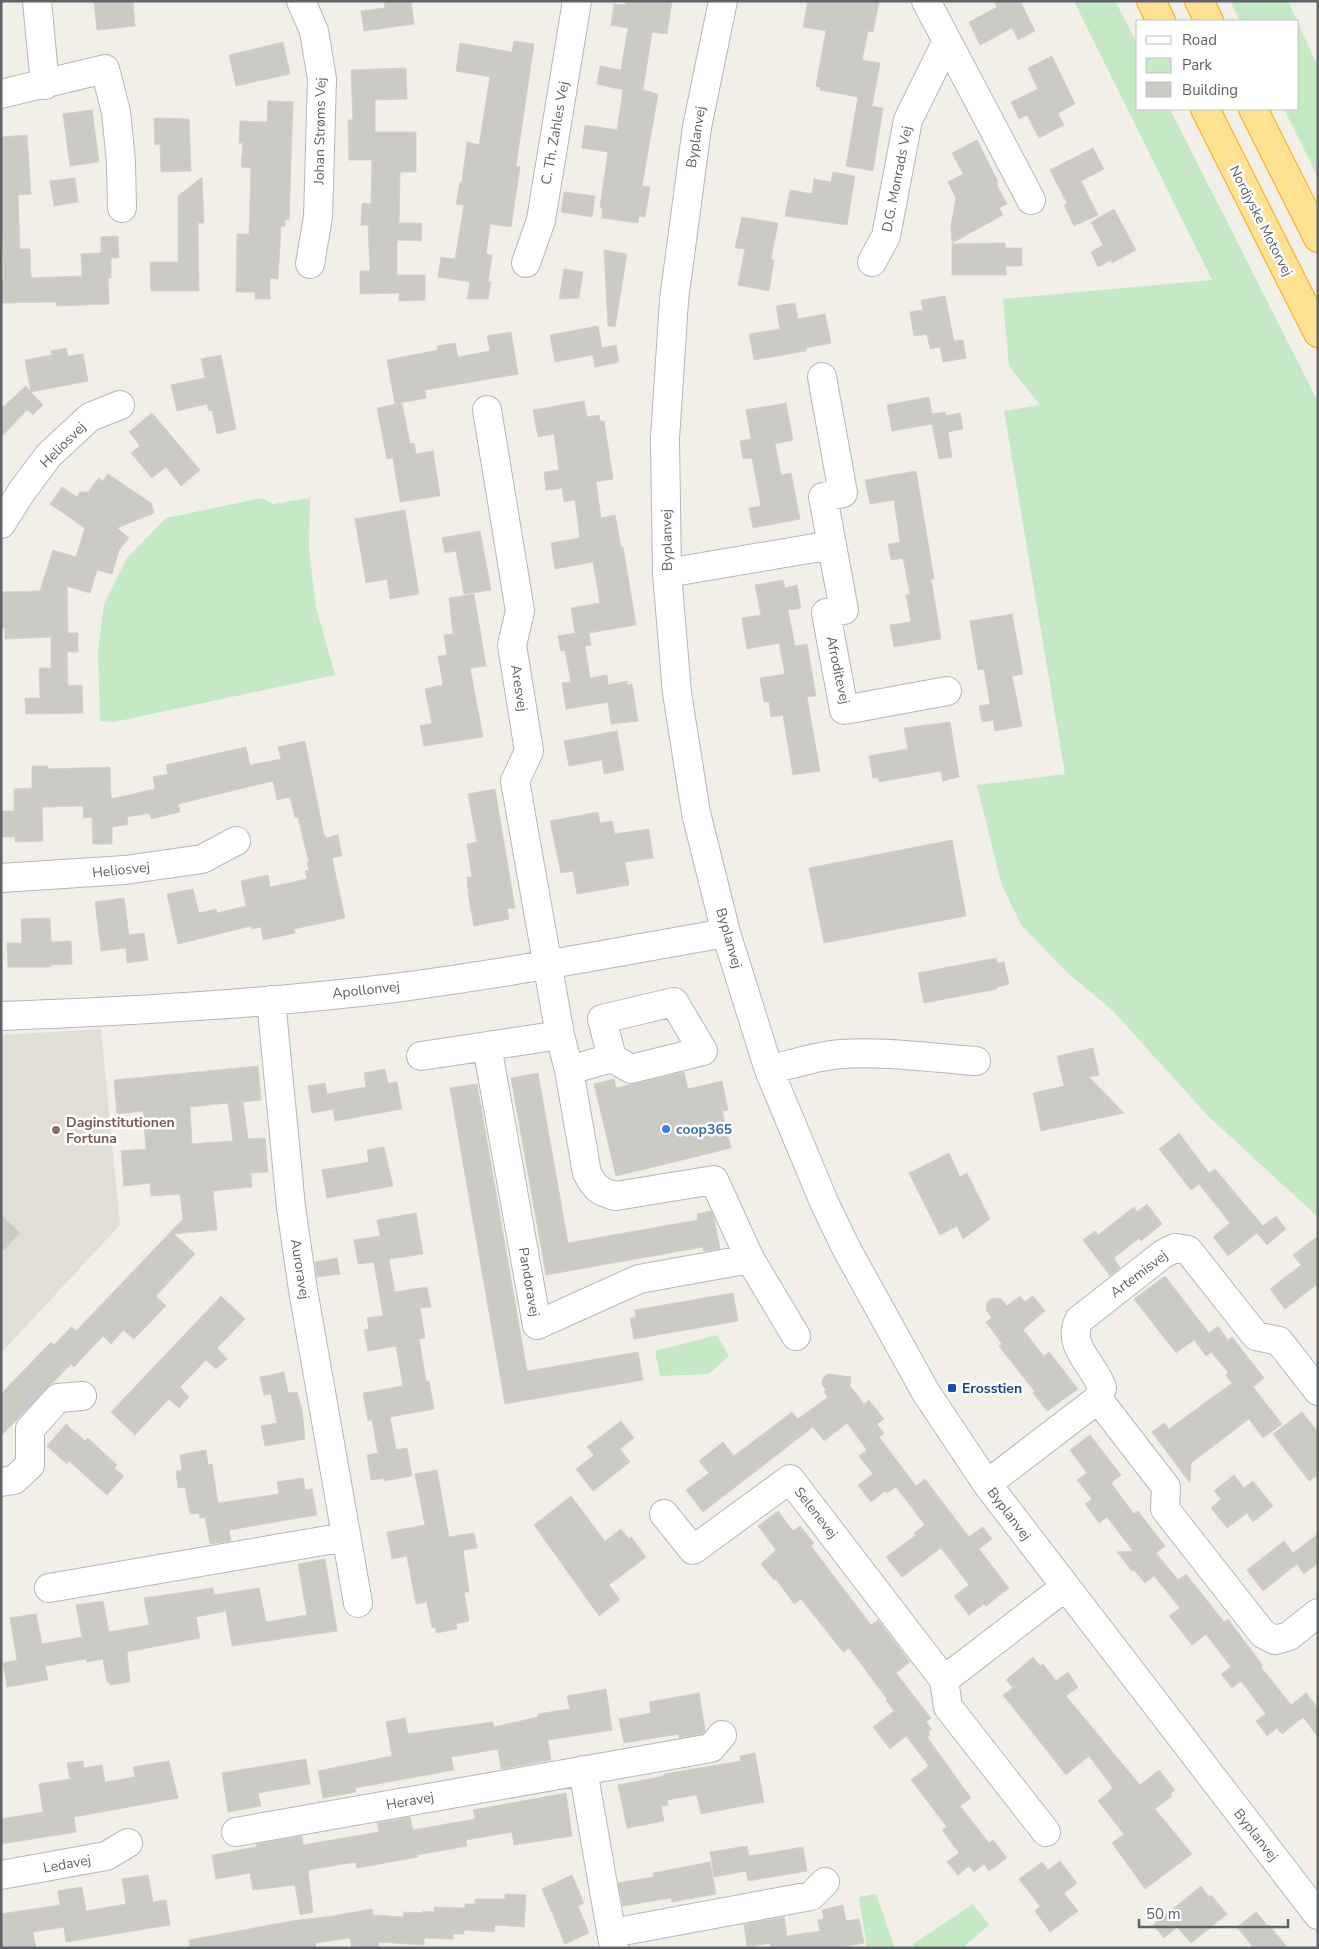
<svg xmlns="http://www.w3.org/2000/svg" width="1319" height="1949" font-family="'Nunito Sans',sans-serif">
<rect width="100%" height="100%" fill="#f1efe8"/>
<!-- education -->
<path fill="#e1ded6" d="M101,1029L120,1225L1,1353V1035Z"/>
<!-- green -->
<path fill="#c5e8c5" d="M1074,1H1115L1138,45V109H1170L1318,402V1217L1208,1116L1113,1011L1068,973L1021,925L1001,883L977,785L1065,774L1004,411L1040,405L1009,366L1003,299L1212,280Z
M1230,1H1288L1297,21H1240Z
M1298,23L1318,67V177L1284,109H1298Z
M262,498L273,504L310,498L309,550L316,607L335,675L114,722L100,721L98,652L104,604L127,558L166,518Z
M717,1335L729,1356L709,1374L660,1376L655,1351Z
M876,1894L895,1948H867L859,1897Z
M973,1904L989,1925L962,1948H914L913,1944Z"/>
<!-- building -->
<path fill="#cccac5" stroke="#d6d1c6" fill-rule="evenodd" d="M94,1H133L135,26L97,30Z
M384,1H411L414,24L364,31L361,11L385,8Z
M626,1H672L667,34L652,32L643,90L658,94L642,186L650,187L645,217L639,216L638,223L602,218V208L600,207L608,152L582,148L585,125L617,130L623,90L597,84L600,66L621,70L628,28L611,25L614,4L626,5Z
M808,1H879L873,32L868,31L862,60L880,63L872,106L883,108L873,171L846,166L858,97L820,90V87L816,86L826,31L803,27Z
M994,1H1020L1035,31L1018,40L1012,28L980,45L969,22L997,7Z
M514,41L534,44L516,166L520,167L511,227L490,224L486,254L492,255L488,282H491L488,299H467L470,282L438,277L441,257L455,259L464,205L456,204L460,182H462L467,142L479,145L490,77L456,71L460,43L512,52Z
M283,42L290,74L236,86L229,55Z
M1052,56L1075,104L1058,113L1064,125L1039,138L1027,115L1019,119L1011,102L1038,89L1028,68Z
M406,68L407,99L375,100V132H416V172H400L399,223H422L421,241L397,240V275H425V300L399,301V293L360,294V271H370L368,225H361L362,203L371,204L372,160H349L348,120H353L351,70Z
M268,101L293,102L289,220H285V226H281L278,279L270,278V299H255V292H236L237,234H249L251,168L241,167L243,143H239L240,121L267,122Z
M92,110L99,162L70,166L63,114Z
M154,118L189,119L191,171L161,172L160,144L155,145Z
M27,135L31,194L18,195L20,249H30L31,278L82,276L81,254L101,253V237L118,236L119,258H111V278H108L109,304L56,306V302L1,303V279H4L3,236H1L2,137Z
M977,140L998,182L996,183L1007,204L999,208L1003,215L952,243L951,225L956,198L948,182L963,174L952,153Z
M1093,148L1104,169L1081,181L1098,215L1074,226L1064,205L1067,203L1050,170Z
M833,172L855,176L847,225L785,216L790,190L812,194L814,179L831,182Z
M202,177L204,223H198L199,291H151L150,262H178V196Z
M75,178L78,202L54,206L50,181Z
M564,192L595,196L592,217L561,212Z
M1114,209L1136,250L1112,263L1111,260L1098,267L1091,252L1103,245L1091,222Z
M742,217L778,223L771,259L774,260L769,291L738,285L745,249L735,248Z
M1005,243V248H1022V266H1006V275H952V244Z
M604,250L627,254L615,327L608,326Z
M564,269L583,272L579,298L559,299Z
M945,296L954,341L963,340L966,358L943,362L940,347L930,349L927,334L914,336L910,312L923,310L921,300Z
M795,303L798,319L825,314L831,343L806,348V351L754,360L749,334L780,329L776,306Z
M598,326L602,348L616,345L619,362L595,367L593,355L555,362L550,335Z
M511,332L518,374L425,390L426,398L395,404L387,360L438,350L437,346L455,343L458,357L490,351L487,336Z
M66,348L68,356L83,354L88,381L31,392L43,405L33,415L27,410L1,437V409L26,386L31,392L25,360L52,355L51,351Z
M221,355L236,429L217,434L212,410L209,411L207,404L177,411L171,385L205,378L201,359Z
M929,397L932,414L945,412L946,416L960,413L963,429L948,432L952,457L939,459L932,424L892,431L887,405Z
M584,401L587,417L599,415L600,421H604L613,479L596,482L601,518L615,515L621,547H623L636,625L589,633L591,645L585,646L590,678L607,675L608,685L627,681V685L632,684L638,721L611,724L608,702L566,709L562,683L571,682L565,650L561,651L558,636L575,633L571,608L600,603L593,562L555,569L551,543L580,538L575,500L564,502L562,488L546,490L544,472L559,470L554,434L538,437L533,410Z
M402,403L410,444L414,443L416,454L433,451L440,496L400,502L393,458L387,459L377,408Z
M786,403L793,440L775,444L781,475L791,473L800,519L753,528L749,508L761,506L752,458L743,459L740,441L751,439L746,410Z
M152,413L200,470L181,486L166,467L152,478L131,453L140,446L129,432Z
M916,471L934,579H931L941,639L894,647L890,625L911,622L906,595L910,594L903,558L891,560L888,544L900,542L894,500L870,504L865,480Z
M108,474L151,503L154,513L117,528L129,538L119,550L112,574L97,570L90,593L67,586L68,633H78V652H67L68,686L82,685L83,713L26,714L25,698H40L39,668H51V637L5,639V628H1V592L40,591L53,550L76,557L85,528L50,504L62,487L77,497L80,492H88L99,478L103,481Z
M405,510L419,594L390,599L387,579L366,583L355,519Z
M480,531L491,590L464,594L456,551L445,553L442,538Z
M783,580L785,588L797,585L801,608L788,610L795,646L807,644L816,696L807,697L820,771L793,775L783,715L771,717L769,702H764L760,678L785,674L779,643L747,649L742,618L761,615L755,585Z
M474,594L486,666L470,668L483,737L424,746L420,726L432,723L425,689L443,685L438,656L447,655L444,635L453,634L449,598Z
M1012,614L1023,674L1012,676L1022,726L995,731L993,720L982,722L979,706L990,704L984,669L978,670L970,621Z
M950,722L959,777L943,781L941,771L879,782L878,777L873,778L869,756L908,749L904,728Z
M617,731L624,770L604,774L602,760L569,766L564,741Z
M305,741L324,835H325L326,838L338,835L342,856L332,858L345,918L294,929L295,933L263,940L261,927L252,929L251,926L178,944L167,894L193,889L199,913L216,909L217,913L246,906L241,881L268,875L270,887L307,879L305,871L309,870L307,863H309L298,817L295,818L290,797L277,800L273,781L178,804L180,812L151,819L149,813L127,817L128,824L112,827V844H93L92,817L84,818L83,806L42,807L43,841L15,842V837H1V811H14V789L32,788V766H48V769L110,767L111,799L155,789L153,777L168,774L166,765L246,747L250,765L281,759L278,747Z
M495,789L515,908L507,909L509,919L474,926L469,899L467,877H472L467,844L477,842L468,794Z
M598,812L600,823L612,821L615,834L649,829L653,858L625,862L629,885L577,894L573,871L561,873L550,821Z
M952,840L966,916L824,943L809,868Z
M124,898L129,935L144,933L148,960L127,963L126,948L101,951L95,902Z
M50,918L51,942L71,941L72,964L51,965V967H8L7,943H22L21,919Z
M996,958L997,963L1004,962L1009,984L997,987V989L924,1003L918,973Z
M1093,1048L1099,1075L1089,1077L1124,1113L1041,1131L1033,1093L1064,1086L1057,1056Z
M258,1066L261,1100L243,1102L248,1139L265,1138L268,1172L251,1173L252,1187L213,1191L217,1230L174,1234L195,1254L156,1296L166,1306L134,1339L123,1330L111,1344L103,1336L74,1367L71,1364L1,1436V1394L51,1342L54,1345L71,1327L76,1331L183,1219L180,1194L151,1196L150,1183L124,1186L121,1151L146,1149L143,1111L117,1114L114,1080ZM228,1103L233,1141L192,1144L190,1107Z
M385,1069L388,1083L397,1082L402,1109L335,1121L333,1109L312,1113L308,1086L325,1083L327,1094L366,1087L364,1073Z
M684,1072L688,1089L722,1081L728,1110L722,1111L731,1148L616,1176L594,1084L614,1079L616,1088Z
M538,1073L568,1243L698,1220L697,1214L711,1211L714,1218L720,1249L704,1251L703,1247L546,1275L511,1078Z
M477,1084L527,1371L638,1352L643,1380L505,1404L450,1088Z
M1179,1133L1209,1173L1215,1169L1263,1226L1276,1216L1286,1229L1267,1245L1257,1233L1228,1256L1213,1237L1230,1223L1199,1184L1191,1190L1159,1149Z
M384,1147L393,1186L327,1198L322,1170L369,1162L367,1150Z
M949,1153L960,1177L967,1173L990,1219L963,1239L957,1226L940,1235L909,1173Z
M1147,1204L1162,1224L1141,1241L1139,1238L1114,1258L1120,1268L1110,1276L1083,1240L1095,1231L1098,1235L1134,1207L1137,1212Z
M416,1213L423,1254L389,1259L395,1292L427,1287L431,1307L420,1308L425,1338L419,1339L426,1381H429L434,1409L390,1417L396,1450L407,1448L412,1476L384,1481V1478L371,1480L367,1455L378,1453L372,1420L368,1421L363,1393L403,1386L396,1346L368,1351L364,1330L369,1329L367,1318L383,1316L374,1262L358,1264L354,1240L380,1236L377,1220Z
M1,1215L20,1233L1,1253Z
M1318,1236V1287L1316,1285L1285,1309L1270,1289L1301,1265L1293,1255Z
M337,1258L340,1274L317,1277L315,1262Z
M1165,1276L1209,1333L1218,1326L1228,1340L1232,1337L1264,1378L1253,1387L1282,1424L1263,1438L1249,1419L1191,1463L1190,1483L1152,1432L1164,1423L1169,1429L1232,1383L1226,1376L1228,1372L1211,1352L1206,1356L1194,1340L1176,1353L1134,1299Z
M733,1293L738,1321L634,1339L630,1318L636,1317L635,1310Z
M221,1296L245,1319L217,1348L227,1359L216,1369L206,1360L180,1387L189,1397L179,1408L169,1399L135,1435L111,1412Z
M1020,1296L1025,1302L1033,1296L1045,1311L1023,1330L1044,1356L1049,1352L1078,1389L1047,1411L1033,1393L1035,1392L999,1346L1002,1344L986,1322L992,1318L986,1310L987,1302L993,1298L1001,1299L1007,1306Z
M284,1372L288,1393L297,1392L302,1410L305,1439L265,1446L261,1426L277,1423L271,1394L264,1395L260,1377Z
M828,1374L851,1377L850,1386L864,1404L869,1400L884,1419L877,1424L884,1433L879,1437L916,1486L925,1479L969,1537L983,1527L992,1539L979,1549L1009,1588L986,1606L984,1604L969,1615L954,1596L969,1585L941,1548L902,1577L886,1557L916,1535L914,1533L925,1525L896,1487L887,1493L885,1491L871,1502L858,1485L873,1474L859,1456L867,1450L847,1423L824,1441L813,1427L703,1512L686,1490L709,1473L699,1461L723,1442L734,1456L792,1412L798,1419L828,1397L824,1392L826,1390L822,1384L823,1378Z
M1302,1412L1318,1432V1475L1309,1481L1273,1434Z
M621,1421L634,1438L620,1449L630,1462L593,1491L576,1469L594,1455L587,1447Z
M66,1424L85,1441L88,1438L117,1465L114,1468L124,1476L107,1495L69,1461L67,1464L47,1446Z
M1090,1435L1121,1475L1111,1483L1134,1514L1138,1511L1165,1546L1156,1553L1178,1580L1186,1574L1224,1622L1228,1619L1263,1666L1261,1667L1291,1705L1306,1693L1318,1708V1737L1303,1717L1282,1734L1277,1728L1267,1736L1256,1721L1266,1714L1241,1681L1232,1688L1221,1674L1231,1667L1206,1634L1192,1645L1169,1616L1180,1608L1154,1576L1145,1583L1134,1570L1132,1571L1117,1552L1133,1551L1107,1517L1099,1523L1085,1504L1092,1499L1077,1480L1087,1473L1070,1450Z
M206,1450L208,1465L212,1464L218,1503L279,1494L277,1482L303,1478L305,1490L312,1489L317,1515L229,1530L231,1541L210,1544L205,1517L200,1518L199,1513L190,1514L185,1487L178,1488L176,1471L182,1470L180,1455Z
M437,1470L449,1537L474,1533L477,1548L463,1550L469,1592H464L469,1621L456,1624L457,1629L436,1633L435,1627L432,1628L427,1602L416,1604L407,1556L392,1559L387,1532L425,1525L415,1474Z
M1234,1475L1244,1488L1253,1481L1273,1506L1253,1522L1247,1513L1227,1528L1211,1508L1221,1499L1214,1491Z
M571,1496L605,1541L621,1529L629,1539L631,1537L646,1557L609,1585L620,1600L599,1616L534,1525Z
M778,1511L793,1531L800,1526L814,1543L811,1546L871,1625L878,1620L910,1662L896,1673L931,1718L926,1722L932,1729L928,1732L930,1735L927,1737L971,1798L960,1806L989,1843L993,1840L1007,1858L989,1871L984,1864L974,1872L969,1866L958,1875L947,1862L959,1853L942,1830L947,1827L911,1780L929,1766L906,1736L890,1749L873,1727L894,1711L886,1700L887,1699L849,1648L843,1652L801,1599L794,1604L776,1579L774,1580L761,1564L776,1550L758,1526Z
M1318,1534V1563L1304,1574L1297,1564L1263,1591L1247,1570L1284,1541L1293,1553Z
M325,1559L337,1631L232,1646L226,1611L196,1617L200,1638L127,1652L130,1682L110,1685L109,1682H107L103,1659L87,1662L86,1659L45,1666L48,1680L7,1687L3,1663L17,1660L10,1618L36,1614L42,1644L82,1637L76,1605L103,1601L109,1632L149,1625L144,1598L213,1588L214,1595L259,1588L266,1622L307,1615L298,1564Z
M1033,1657L1040,1666L1043,1664L1056,1681L1068,1672L1078,1687L1066,1696L1140,1785L1159,1770L1175,1790L1170,1794L1172,1796L1155,1809L1192,1854L1145,1889L1112,1843L1124,1834L1098,1801L1113,1788L1089,1756L1066,1775L1003,1695L1013,1688L1006,1680Z
M606,1689L612,1730L548,1740L551,1760L501,1769L498,1749L451,1757L454,1770L355,1788L356,1792L323,1798L318,1771L392,1756L386,1722L405,1718L408,1734L493,1722L494,1727L538,1717V1714L570,1709L567,1696Z
M699,1693L705,1730L703,1734L679,1738V1734L624,1743L619,1719L651,1713L649,1702Z
M755,1753L764,1802L701,1814L697,1795L667,1800L668,1805L661,1806L664,1821L627,1828L618,1785L664,1776V1774L741,1761L740,1756Z
M306,1759L310,1784L258,1793L261,1806L228,1812L222,1773Z
M83,1761L84,1768L102,1765L105,1782L135,1777L133,1767L169,1761L178,1798L74,1817L76,1832L1,1844V1819L43,1812L39,1784L70,1779L67,1763Z
M566,1793L572,1836L514,1845L512,1832L466,1840L467,1846L417,1855L418,1857L357,1868L356,1862L308,1870L313,1912L300,1915L295,1885L253,1890L250,1873L216,1879L212,1855L256,1847V1844L302,1836L303,1845L379,1832L377,1823L410,1817L413,1830L475,1819L473,1810Z
M747,1846L749,1856L803,1847L807,1871L748,1881L746,1871L714,1877L710,1852Z
M1060,1861L1077,1883L1064,1893L1078,1911L1050,1932L1035,1911L1040,1906L1019,1879L1042,1862L1048,1870Z
M710,1862L716,1894L672,1902L671,1898L623,1906L618,1883L654,1877L653,1873Z
M148,1875L153,1902L166,1900L170,1925L66,1942L64,1927L33,1932L36,1948H1V1914L60,1905L58,1891L82,1887L86,1911L126,1904L122,1879Z
M572,1875L584,1903L578,1906L589,1933L565,1944L542,1889Z
M1201,1886L1209,1897L1211,1895L1227,1914L1191,1943L1177,1927L1164,1938L1153,1925Z
M505,1894L526,1895L524,1927L495,1925L494,1932L464,1930V1934H453V1939L424,1938V1945L378,1942L379,1948H352L350,1938L315,1943L316,1948H190L189,1940L292,1921L333,1916L372,1909L373,1915L403,1917L404,1912L423,1913V1911L434,1912V1907L465,1908V1904H475V1899H505Z
M843,1905L846,1921L859,1919L864,1943L838,1948H771L770,1943L747,1947L744,1924L784,1917L787,1936L820,1931L818,1920L824,1919L822,1910Z
M1256,1912L1268,1926L1269,1925L1288,1948H1254L1237,1927Z"/>
<g fill="none" stroke-linecap="round" stroke-linejoin="round">
<!-- minor casing -->
<g stroke="#b5b8bc" stroke-width="30">
<path id="minor" d="M37,1L45,85
M301,1L314,31L322,79L318,217L310,264
M723,1L697,127L674,300L665,439L667,573L677,693L696,813L726,933L769,1070L824,1202L845,1246L925,1391L987,1484L1318,1915
M926,1L1031,200
M1,94L105,69L116,112L121,162L122,208
M872,262L886,236L908,120L947,41
M526,263L541,220L577,1
M822,377L843,493L823,497L844,610L826,613L844,710L947,691
M487,410L520,611L512,645L529,751L515,781L560,1035L569,1070L587,1173C595,1188 599,1192 616,1196L714,1180L750,1259L796,1336
M1,524L22,491L49,455L90,417L120,405
M667,573L832,545
M1,878L125,870L202,859L236,841
M271,1000L291,1207L303,1290L358,1603
M1,1016C132,1011 264,1004 394,988C505,974 616,952 726,933
M487,1046L537,1325L639,1279L750,1259
M421,1056L560,1035
M569,1070L612,1058L602,1019L674,1002L703,1051L631,1069L612,1058
M769,1070C793,1064 816,1056 841,1054C885,1051 932,1058 976,1061
M1098,1399L1102,1388C1094,1364 1066,1346 1079,1320L1163,1254L1175,1248L1188,1250L1256,1336L1279,1341L1318,1391
M1,1482L14,1480L30,1465V1429L58,1398L82,1396
M987,1484L1098,1399L1166,1487L1165,1509L1263,1634L1275,1640L1289,1636L1318,1613
M664,1514L693,1550L790,1479L944,1680L948,1707L1046,1832
M49,1588L346,1537
M944,1680L1065,1587
M583,1770L614,1948
M236,1832L711,1748L722,1735
M1,1875L106,1856L128,1843
M612,1933L811,1896L825,1882"/>
</g>
<!-- highway casing -->
<g stroke="#f9ab00" stroke-width="30">
<path id="highway" d="M1151,1L1161,21
M1199,1L1209,21
M1205,109L1318,333
M1253,109L1318,238"/>
</g>
<!-- minor -->
<use href="#minor" stroke="#fff" stroke-width="28"/>
<!-- highway -->
<use href="#highway" stroke="#fde293" stroke-width="28"/>
</g>
<!-- markers -->
<circle fill="#3f7fe0" stroke="#fff" stroke-width="2" cx="666" cy="1129" r="5"/>
<circle fill="#8d6e63" stroke="#fff" stroke-width="2" cx="56" cy="1130" r="5"/>
<rect fill="#1a4fb4" stroke="#fff" stroke-width="2" x="947" y="1383" width="10" height="10" rx="2.5"/>
<g text-anchor="middle" dominant-baseline="central" stroke-width="5" stroke-linejoin="round" paint-order="stroke">
<!-- street labels -->
<g font-size="14" fill="#5f6368" stroke="#fff">
<text transform="translate(320 131) rotate(-89)">Johan Strøms Vej</text>
<text transform="translate(555 133) rotate(-80)">C. Th. Zahles Vej</text>
<text transform="translate(696 137) rotate(-81)">Byplanvej</text>
<text transform="translate(897 179) rotate(-79)">D.G. Monrads Vej</text>
<text transform="translate(1261 221) rotate(63)">Nordjyske Motorvej</text>
<text transform="translate(63 445) rotate(-45)">Heliosvej</text>
<text transform="translate(667 540) rotate(-91)">Byplanvej</text>
<text transform="translate(838 670) rotate(78)">Afroditevej</text>
<text transform="translate(519 688) rotate(81)">Aresvej</text>
<text transform="translate(121 870) rotate(-6)">Heliosvej</text>
<text transform="translate(729 938) rotate(74)">Byplanvej</text>
<text transform="translate(366 990) rotate(-6)">Apollonvej</text>
<text transform="translate(300 1269) rotate(81)">Auroravej</text>
<text transform="translate(1139 1274) rotate(-37)">Artemisvej</text>
<text transform="translate(529 1282) rotate(80)">Pandoravej</text>
<text transform="translate(816 1513) rotate(52)">Selenevej</text>
<text transform="translate(1009 1514) rotate(53)">Byplanvej</text>
<text transform="translate(410 1801) rotate(-10)">Heravej</text>
<text transform="translate(1256 1835) rotate(52)">Byplanvej</text>
<text transform="translate(67 1864) rotate(-10)">Ledavej</text>
</g>
<!-- education labels -->
<g font-size="14" font-weight="bold" fill="#785e54" stroke="#fff" text-anchor="start">
<text x="66" y="1122">Daginstitutionen<tspan x="66" dy="16">Fortuna</tspan></text>
</g>
<!-- shop labels -->
<g font-size="14" font-weight="bold" fill="#366cbe" stroke="#fff" text-anchor="start">
<text x="676" y="1129">coop365</text>
</g>
<!-- transit labels -->
<g font-size="14" font-weight="bold" fill="#164399" stroke="#fff" text-anchor="start">
<text x="962" y="1388">Erosstien</text>
</g>
</g>
<!-- border -->
<rect width="1319" height="1949" fill="none" stroke="#5f6368" stroke-width="5"/>
<!-- legend -->
<rect x="1136" y="20" width="162" height="90" fill="#ffffff" stroke="#bfc1c3"/>
<rect x="1146" y="36" width="25" height="8" fill="#ffffff" stroke="#bfc1c3"/>
<text x="1182" y="45" font-size="15" fill="#5f6368">Road</text>
<rect x="1146" y="58" width="25" height="15" fill="#c5e8c5" stroke="#bfc1c3"/>
<text x="1182" y="70" font-size="15" fill="#5f6368">Park</text>
<rect x="1146" y="82" width="25" height="15" fill="#cccac5" stroke="#bfc1c3"/>
<text x="1182" y="95" font-size="15" fill="#5f6368">Building</text>
<!-- scale -->
<path d="M1139 1919v8h149v-8" fill="none" stroke="#5f6368" stroke-width="2.5"/>
<text x="1146" y="1919" font-size="15" fill="#5f6368" stroke="#ffffff" stroke-width="4" paint-order="stroke">50 m</text>
</svg>
